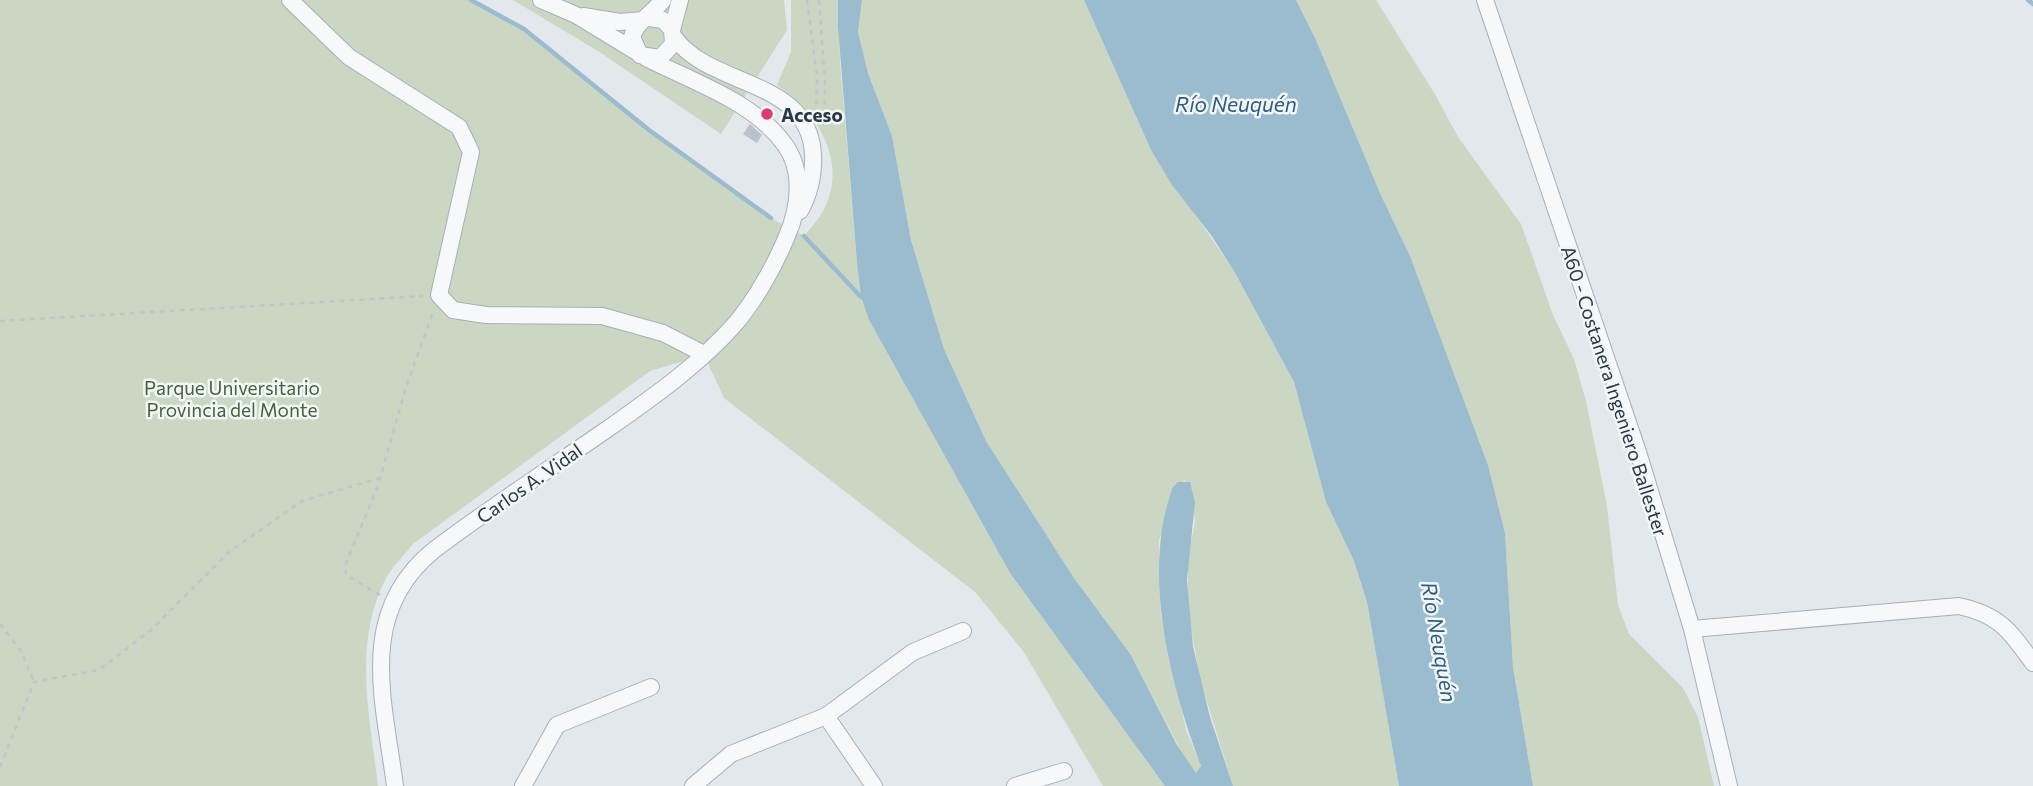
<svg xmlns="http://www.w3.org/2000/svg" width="2033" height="786" font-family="Commissioner,sans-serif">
<rect width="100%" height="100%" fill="#e3e8ec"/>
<!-- green -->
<path fill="#cbd7c3" d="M0,0H471L524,29L649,130L771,218L804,236C811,227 821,217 826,205C847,157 815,111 777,85L791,52V0H838L840,61L857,263L861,297L869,320L1010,573L1165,786H1103L1023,651L975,592L724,398L704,355L650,371L413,544C404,555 393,566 386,578C352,644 370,717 378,786H0Z
M513,0H784L787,30L721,134L601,53Z
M862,0H1084L1151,150L1234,271L1294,382L1326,502L1354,561L1367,602L1399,786H1233L1200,679L1188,612V556L1195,523L1192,488L1184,480L1159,540L1161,615L1186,730L1201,766L1198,773L1191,770L1131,655L1074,578L986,441L944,349L911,240L892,136L868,73L858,32Z
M1296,0H1376L1436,96L1458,137L1521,224L1553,315L1574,359L1586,401L1607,506L1618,605L1629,634L1683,688L1698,717L1714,786H1533L1513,667L1505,533L1488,465L1410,256L1380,193L1316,40Z"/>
<!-- water -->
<path fill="#9bbbcf" d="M862,0L858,32L868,73L892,136L911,240L944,349L986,441L1074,578L1131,655L1177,745L1196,773L1201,766C1170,684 1141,571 1173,487L1178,482H1190L1195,502L1187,580L1193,647L1210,717L1233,786H1165L1010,573L869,320L861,297L857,263L838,27V0Z
M1084,0H1296L1316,40L1380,193L1410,256L1488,465L1505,533L1513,667L1533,786H1399L1367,602L1354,561L1326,502L1294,382L1234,271L1211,235L1172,185L1151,150Z"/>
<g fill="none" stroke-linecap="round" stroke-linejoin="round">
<!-- stream -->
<path stroke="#9bbbcf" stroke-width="4.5" d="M471,0L524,29L649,130L771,218
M2028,0L2033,4
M804,236L861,297"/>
</g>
<!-- building -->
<path fill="#b9c1ca" d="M750,124L762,135L757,143L743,134Z"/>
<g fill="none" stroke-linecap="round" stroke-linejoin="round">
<!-- minor casing -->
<g stroke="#a7afb7" stroke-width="18">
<path id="minor" d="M290,0L349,57L459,127L471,152L439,295L453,310L486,315L602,316L663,333L704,354
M541,0L576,15L640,54
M1485,0L1638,452L1692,629L1729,786
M583,16L620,22L643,20
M649,18L663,20L672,30L673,44L660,58L640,55L632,37C635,23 653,13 663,0
M672,30L680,0
M674,37C710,88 809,78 813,154C814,174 810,193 800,211
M1692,629L1959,606C2000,615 2010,631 2033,663
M826,716L874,786
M395,786C384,700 356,613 434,550C491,507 551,468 609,428C653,397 700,364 736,323C756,299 775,265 787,236C799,208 804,171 785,145C755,102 691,81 646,58
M523,786L557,725L651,687
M693,786L731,754L826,716L913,652L963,631
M1015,786L1064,771"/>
</g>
<!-- path -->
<path stroke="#c1c6cb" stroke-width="2.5" stroke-dasharray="5 5" stroke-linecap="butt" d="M807,0L817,76L816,116
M819,0L825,85L824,129
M0,321L423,296
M380,595L346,575L345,566L378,486L406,387L433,312
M0,624L22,652L34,682
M0,767L34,682L99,670L151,630L229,552L302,501L380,478"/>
<!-- minor -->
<use href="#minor" stroke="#f6f8fa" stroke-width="16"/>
</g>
<!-- markers -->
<circle fill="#da3e6b" stroke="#f3f6f9" stroke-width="2.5" cx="767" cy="114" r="7"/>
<g text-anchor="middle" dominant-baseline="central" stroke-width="5" stroke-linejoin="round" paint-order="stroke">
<!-- poi labels -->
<g font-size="19" font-weight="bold" fill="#293746" stroke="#f3f6f9" text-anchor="start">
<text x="781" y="114">Acceso</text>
</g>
<!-- park labels -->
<g font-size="19" fill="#446335" stroke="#f3f6f9">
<text x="232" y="387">Parque Universitario<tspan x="232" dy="22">Provincia del Monte</tspan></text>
</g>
<!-- street labels -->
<g font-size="19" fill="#293746" stroke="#f3f6f9">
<text transform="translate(1615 391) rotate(72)">A60 - Costanera Ingeniero Ballester</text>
<text transform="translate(529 483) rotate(-35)">Carlos A. Vidal</text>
</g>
<!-- water labels -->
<g font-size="21" font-style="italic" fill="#2f5d7e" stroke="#f3f6f9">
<text x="1236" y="103">Río Neuquén</text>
<text transform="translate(1440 642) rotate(80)">Río Neuquén</text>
</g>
</g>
</svg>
